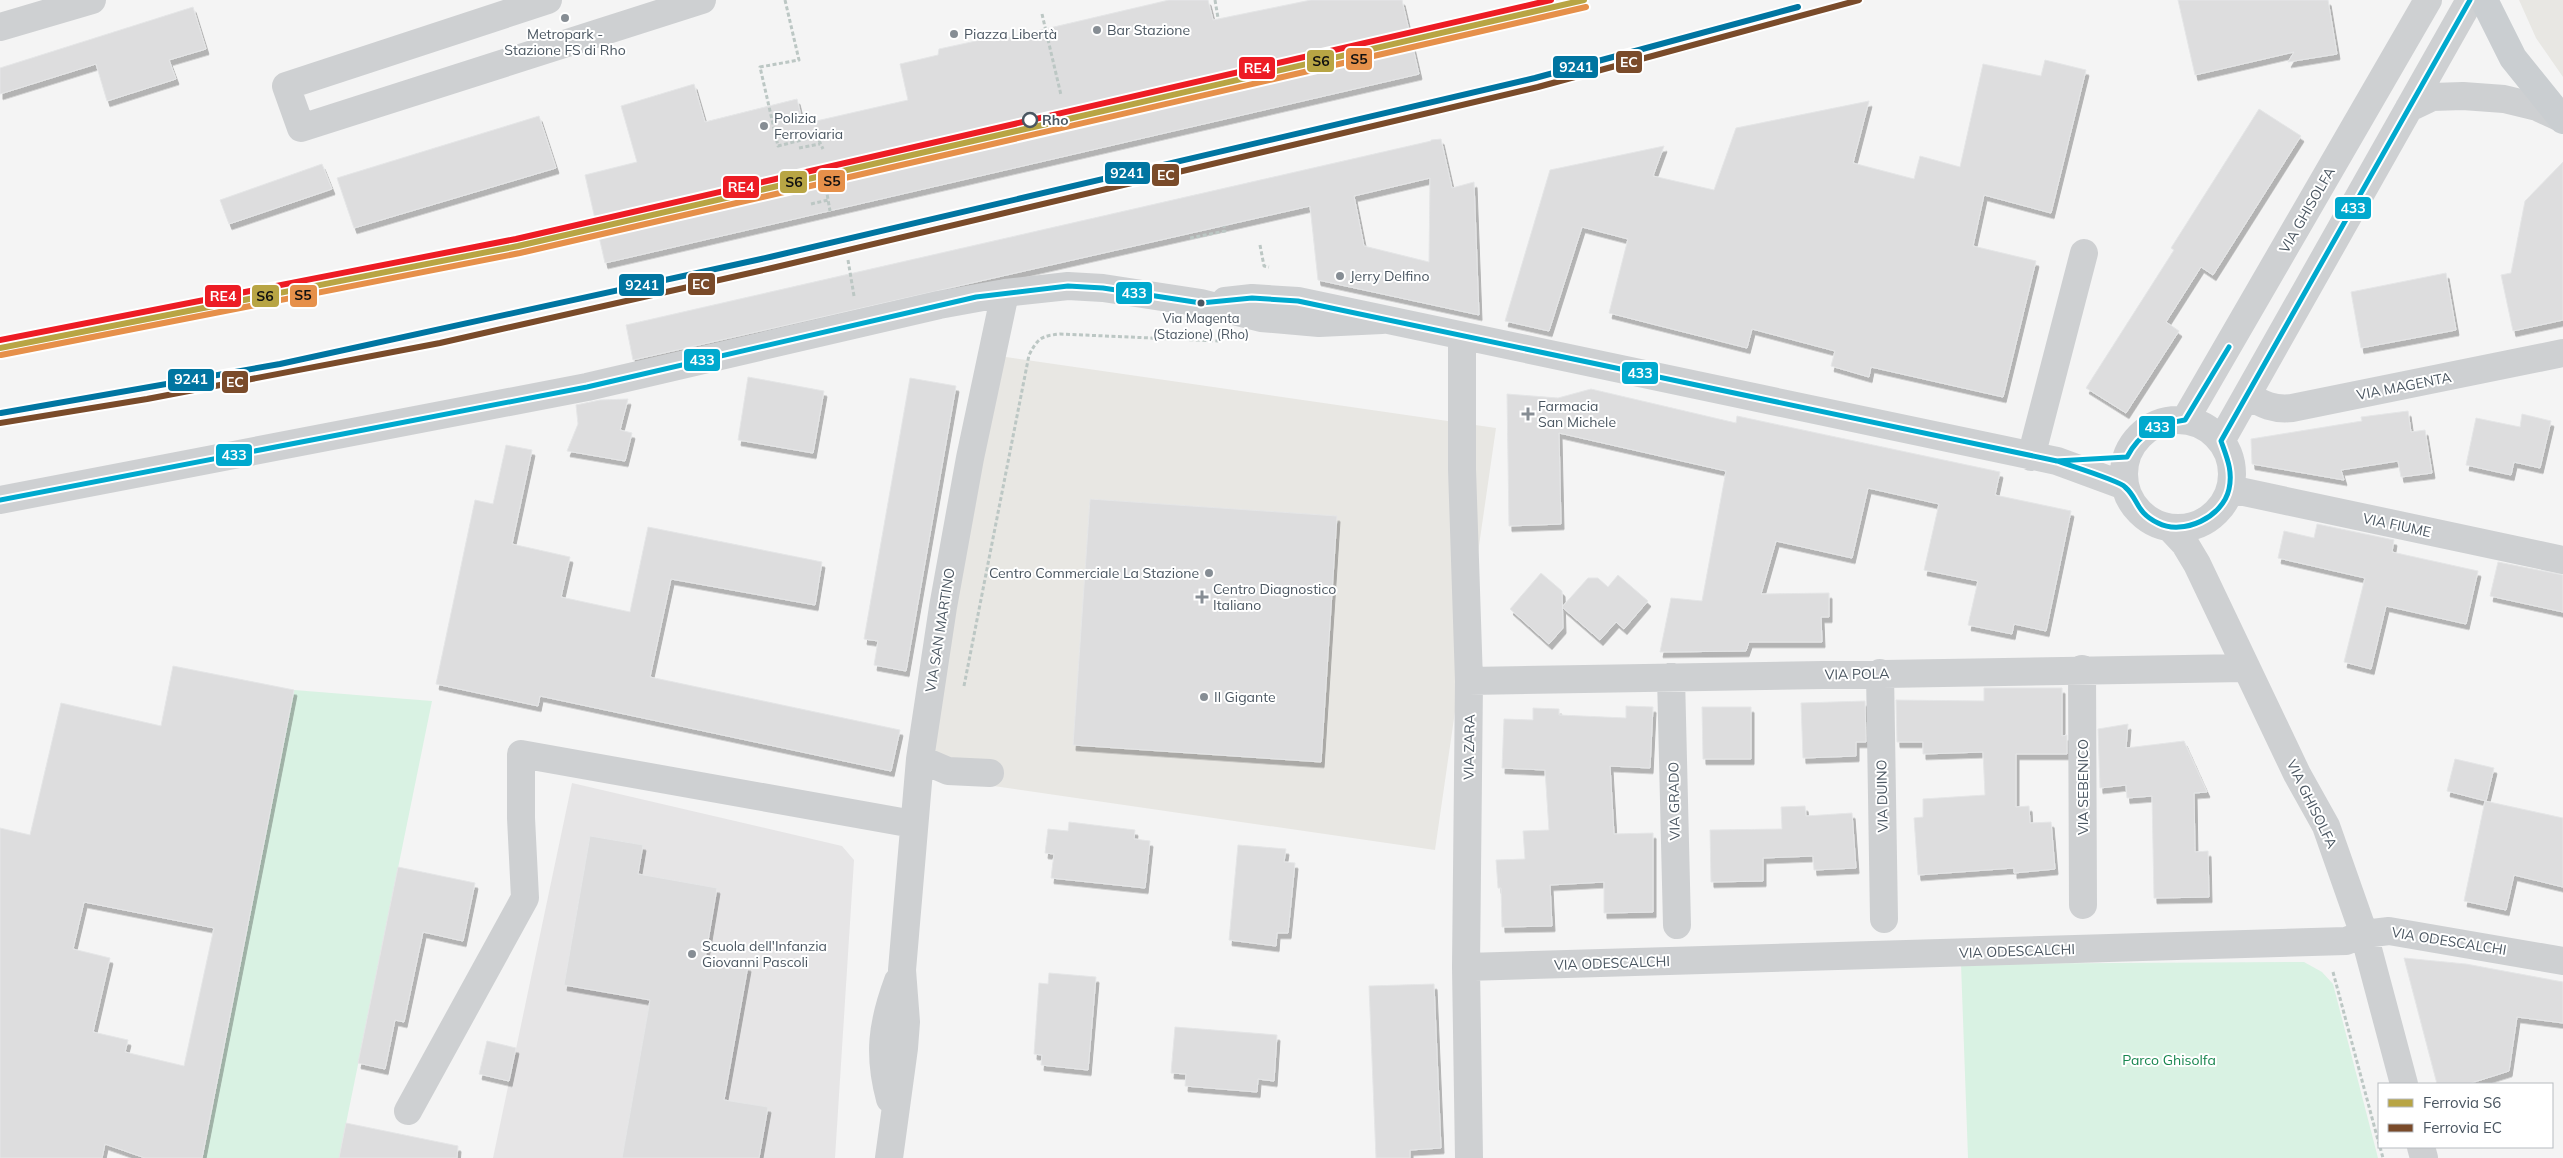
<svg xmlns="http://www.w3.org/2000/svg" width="2563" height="1158" font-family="Mulish,sans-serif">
<defs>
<filter id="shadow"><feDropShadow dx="3" dy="5.5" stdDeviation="0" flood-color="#0004"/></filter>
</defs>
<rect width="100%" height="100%" fill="#f4f4f4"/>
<!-- commercial -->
<path fill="#e8e7e3" d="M2519,0H2563V77L2536,38Z
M985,354L1496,428L1435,850L924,776Z"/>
<!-- education -->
<path fill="#e6e5e6" d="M572,783L842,846L854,860L835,1158H493Z"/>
<!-- green -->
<path fill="#d9f2e3" d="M294,690L432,701L339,1158H203Z
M2304,962L2322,972L2333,984L2378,1158H1968L1961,964Z"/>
<!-- building -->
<path fill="#ddddde" stroke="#e5e6e7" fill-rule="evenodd" filter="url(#shadow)" d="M1169,0H1208L1213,20L1311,0H1402L1419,74L605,263L585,175L637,162L621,106L694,84L705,122L797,99L803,124L908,100L900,64L938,55L939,49L985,39L994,41Z
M2178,0H2328L2337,54L2288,62L2294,52L2195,75Z
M193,7L206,49L169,60L176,79L107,101L96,64L0,94V68Z
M2045,60L2086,70L2051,213L1984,195L1973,246L2036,261L2003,397L1871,367L1869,377L1831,366L1835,351L1752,329L1747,348L1609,313L1628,239L1582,227L1549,331L1505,321L1550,170L1664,146L1653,176L1714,190L1736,128L1869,101L1853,163L1914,179L1920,156L1960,167L1983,64L2041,76Z
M2259,109L2301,136L2213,275L2201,267L2166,322L2179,331L2126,413L2086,388L2174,250L2171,248Z
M539,116L556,168L354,228L337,178Z
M1441,139L1452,188L1474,182L1479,315L1318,280L1310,206L633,360L626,325L1431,141V140ZM1430,178L1429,262L1364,246L1354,196Z
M2563,162V320L2513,331L2501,275L2511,273L2525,201Z
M322,164L332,189L229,224L220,200Z
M2446,273L2456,330L2361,348L2351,292Z
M748,377L824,391L813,453L738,440Z
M910,378L956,386L906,671L874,665L878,641L864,639Z
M1591,389L1736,423L1737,416L2000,472L1995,495L2071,511L2046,631L2014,624L2012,634L1968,625L1978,581L1924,570L1939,504L1868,488L1852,558L1776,541L1761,594L1829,593V617H1821L1822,642H1749L1746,651L1660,652L1671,598L1702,601L1726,471L1559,433L1561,524L1509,526L1507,394L1558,398Z
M628,399L620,430L632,433L625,461L567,451L578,424L576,405L600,400Z
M2408,411L2411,432L2425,430L2432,473L2401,477L2398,461L2341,470L2344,480L2252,464L2251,439L2362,421L2361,417Z
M2522,414L2551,421L2540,468L2514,462L2511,475L2466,465L2476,418L2520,427Z
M506,445L532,450L512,544L570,557L561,597L630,612L648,527L822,562L815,605L671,579L650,677L900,730L891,771L540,696L538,706L436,684L475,500L493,504Z
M1090,499L1337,516L1321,762L1073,745Z
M2317,524L2394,540L2392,552L2478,571L2466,624L2386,606L2371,669L2344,662L2365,578L2278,558L2284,531L2314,538Z
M2498,562L2563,575V612L2490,596Z
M1541,573L1562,591L1563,628L1549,644L1510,609Z
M1618,575L1648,601L1624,629L1616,622L1600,640L1562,607L1588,578H1598L1608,587Z
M173,666L294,690L202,1158H145L105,1144L102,1158H0V828L30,835L61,703L161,726ZM84,902L214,928L184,1066L125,1052L128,1040L93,1032L110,958L73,949Z
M1984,688H2062V736L2067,735V754H2016V807L2029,806L2030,823L2051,822L2055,869L2014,873V868L1918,875L1914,818L1923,817V799L1985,795L1983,752L1923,754V742H1897L1896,700L1984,701Z
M1865,701L1866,742H1856V756L1803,758L1801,703Z
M1626,706L1653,707L1650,768L1610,766L1614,834L1653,833V912L1604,913V882L1550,885L1552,926L1502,927L1501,888H1498L1496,860L1525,859L1523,831L1549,830L1545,770L1502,768L1504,719L1533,720V708L1559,709V715L1626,718Z
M1702,707H1751V759H1703Z
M2128,724L2126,748L2184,741L2207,792L2194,793L2195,852L2208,851L2209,897L2154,898L2152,796L2127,798L2126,785L2100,788L2098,729Z
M2455,759L2494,768L2486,801L2447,791Z
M2485,801L2563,818V887L2514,875L2506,910L2464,901Z
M1805,806L1806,816L1852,813L1856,868L1814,870L1813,856L1763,858V881L1711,882L1710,830L1782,829L1781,807Z
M1069,822L1135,830L1134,839L1150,841L1145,888L1051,878L1054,854L1045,853L1048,829L1068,831Z
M590,836L643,845L638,874L717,888L705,959L748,966L724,1100L768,1107L759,1158H622L650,1000L564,985Z
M1238,845L1286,849L1284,862L1295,863L1288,933H1277L1276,946L1229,940Z
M398,867L475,883L463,941L423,932L404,1022L395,1020L385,1069L358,1063Z
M2404,958L2466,964L2563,982V1023L2517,1017L2509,1071L2468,1084H2437Z
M1049,973L1096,977L1088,1070L1041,1065L1042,1055L1034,1054L1039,983L1048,984Z
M1434,984L1441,1148L1410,1150V1158H1376L1369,986Z
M1175,1027L1277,1035L1274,1081L1258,1079L1257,1092L1185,1086L1186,1074L1171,1073Z
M487,1041L516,1048L509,1081L479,1074Z
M346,1123L458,1146L457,1158H339Z"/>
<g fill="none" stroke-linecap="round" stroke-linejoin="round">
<!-- path -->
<path stroke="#bcc7c4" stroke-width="3" stroke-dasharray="4 2.5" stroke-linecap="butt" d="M785,0L799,60L760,67L778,146L817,136L823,149
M1215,0L1218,18
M1042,14L1061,95
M799,148L820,144
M825,182L830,211
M811,204L828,200
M1190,238L1225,231L1224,226
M1260,245L1264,266L1269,267
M848,260L854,296
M964,686L1029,355C1038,338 1041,336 1060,334L1220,341
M2333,972L2379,1144
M2380,1147L2383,1158"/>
<!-- minor -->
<path stroke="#ced0d2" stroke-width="28" d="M548,0L286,86L301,128L702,0
M0,27L92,0
M2409,108L2432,97L2463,96L2504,99L2537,107L2561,118
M1225,301L1252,298L1298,301L2057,461L2125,486
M1462,336V469L1469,681L1466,967L1469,1158
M2247,395C2263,405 2274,410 2292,408L2563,353
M2185,420L2428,0
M2124 474a54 54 0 1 1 108 0a54 54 0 1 1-108 0Z
M2221,441L2470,0
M2031,457L2084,253
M2230,489L2563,560
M0,500L587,387L939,305L1005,293L1068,286L1103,288L1201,303L1261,318L1319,323L1382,320
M2170,528L2185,544L2197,564L2297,774L2326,826L2364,934L2404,1084
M2082,669L2083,905
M1880,673L1884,919
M1671,677L1677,925
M1469,681L2245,668
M920,759L948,771L990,773
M1466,967L2346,941L2364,934L2389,931L2563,961
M890,1099C878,1055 882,1024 898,981
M408,1111L525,898L521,818V754L913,824
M2421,1147L2424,1158
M889,1158L904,1048L906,1022L902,970L920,759L943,607L970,458L1005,293"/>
<!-- major -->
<path stroke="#caced1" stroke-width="28" d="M2484,0L2513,58L2563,120"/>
<!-- bus-1 casing -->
<g stroke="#fff" stroke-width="9">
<path id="bus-1" d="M2056,461L2127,457C2140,432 2158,424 2185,420L2229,347
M0,500L587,387L976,297L1068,286L1103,288L1201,303L1252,298L1298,301L2057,461C2068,465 2120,481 2125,487C2139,499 2135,512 2158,523C2183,536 2223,517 2229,489C2233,471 2227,458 2221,441L2470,0"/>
</g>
<!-- bus-1 -->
<use href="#bus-1" stroke="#00a9ce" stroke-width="5"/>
<!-- rail-1 casing -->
<g stroke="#fff" stroke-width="10">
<path id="rail-1" d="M0,348L518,246L1584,0"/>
</g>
<!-- rail-2 casing -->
<g stroke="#fff" stroke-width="10">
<path id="rail-2" d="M0,423L147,399L440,343L772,268L1538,87L1859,0"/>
</g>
<!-- rail-3 casing -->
<g stroke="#fff" stroke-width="10">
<path id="rail-3" d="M1,413L280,364L770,257L1535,78L1798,7"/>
</g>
<!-- rail-4 casing -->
<g stroke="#fff" stroke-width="10">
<path id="rail-4" d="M1,355L520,253L1586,7"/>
</g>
<!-- rail-5 casing -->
<g stroke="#fff" stroke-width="10">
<path id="rail-5" d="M0,340L516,239L1551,0"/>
</g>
<!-- rail-1 -->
<use href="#rail-1" stroke="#b8a544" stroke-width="6"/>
<!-- rail-2 -->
<use href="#rail-2" stroke="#7a4b2a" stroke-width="6"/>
<!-- rail-3 -->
<use href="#rail-3" stroke="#0075a1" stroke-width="6"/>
<!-- rail-4 -->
<use href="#rail-4" stroke="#e6904a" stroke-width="6"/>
<!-- rail-5 -->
<use href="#rail-5" stroke="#ed1c24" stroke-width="6"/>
</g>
<!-- markers -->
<g fill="#868d94" stroke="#fff" stroke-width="2">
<circle cx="565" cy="18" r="5"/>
<circle cx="1097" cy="30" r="5"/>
<circle cx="954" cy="34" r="5"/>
<circle cx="764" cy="126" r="5"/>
<circle cx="1340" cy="276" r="5"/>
<path d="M1525.5 406.5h5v5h5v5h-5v5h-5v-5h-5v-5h5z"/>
<circle cx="1209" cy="573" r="5"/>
<path d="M1199.5 589.5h5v5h5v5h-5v5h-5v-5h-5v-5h5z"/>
<circle cx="1204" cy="697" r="5"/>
<circle cx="692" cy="954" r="5"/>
</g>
<circle fill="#fff" stroke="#4a5661" stroke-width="2.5" cx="1030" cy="120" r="7"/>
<circle fill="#4a5661" stroke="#fff" stroke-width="2" cx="1201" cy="303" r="4.5"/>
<g text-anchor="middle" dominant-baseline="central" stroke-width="4" stroke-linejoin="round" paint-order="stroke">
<!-- bus labels -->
<g font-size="13" fill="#4a5661" stroke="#fff">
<text x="1201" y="318">Via Magenta<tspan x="1201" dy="16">(Stazione) (Rho)</tspan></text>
</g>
<!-- poi labels -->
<g font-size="14" fill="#4a5661" stroke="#fff" text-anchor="start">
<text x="1107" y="30">Bar Stazione</text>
<text x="565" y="34" text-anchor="middle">Metropark -<tspan x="565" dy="16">Stazione FS di Rho</tspan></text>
<text x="964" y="34">Piazza Libertà</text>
<text x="774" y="118">Polizia<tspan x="774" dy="16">Ferroviaria</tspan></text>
<text x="1350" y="276">Jerry Delfino</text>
<text x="1538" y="406">Farmacia<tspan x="1538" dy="16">San Michele</tspan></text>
<text x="1199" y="573" text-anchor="end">Centro Commerciale La Stazione</text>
<text x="1213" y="589">Centro Diagnostico<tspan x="1213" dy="16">Italiano</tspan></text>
<text x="1214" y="697">Il Gigante</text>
<text x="702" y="946">Scuola dell'Infanzia<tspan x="702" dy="16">Giovanni Pascoli</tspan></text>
</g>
<!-- stop labels -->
<g font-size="14" font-weight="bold" fill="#4a5661" stroke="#fff" text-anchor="start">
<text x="1042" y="120">Rho</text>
</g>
<!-- street labels -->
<g font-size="14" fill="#4a5661" stroke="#fff">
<text transform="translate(2307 210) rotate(-60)">VIA GHISOLFA</text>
<text transform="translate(2404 386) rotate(-11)">VIA MAGENTA</text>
<text transform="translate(2397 525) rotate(12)">VIA FIUME</text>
<text transform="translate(940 630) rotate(-81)">VIA SAN MARTINO</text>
<text transform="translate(1857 674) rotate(-1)">VIA POLA</text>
<text transform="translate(1469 747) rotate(-89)">VIA ZARA</text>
<text transform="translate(2083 787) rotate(-90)">VIA SEBENICO</text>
<text transform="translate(1882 796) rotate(-91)">VIA DUINO</text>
<text transform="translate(1674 801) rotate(-91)">VIA GRADO</text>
<text transform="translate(2312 804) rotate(64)">VIA GHISOLFA</text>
<text transform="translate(2449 941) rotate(9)">VIA ODESCALCHI</text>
<text transform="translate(2017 951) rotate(-2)">VIA ODESCALCHI</text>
<text transform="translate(1612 963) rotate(-2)">VIA ODESCALCHI</text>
</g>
<!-- park labels -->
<g font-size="14" fill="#17864f" stroke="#fff">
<text x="2169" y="1060">Parco Ghisolfa</text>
</g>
</g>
<g stroke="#fff" stroke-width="2">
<rect x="1345" y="47" width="28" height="24" rx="5" fill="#e6904a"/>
<rect x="1306" y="49" width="29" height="24" rx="5" fill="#b8a544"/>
<rect x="1615" y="50" width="28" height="24" rx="5" fill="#7a4b2a"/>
<rect x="1552" y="55" width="47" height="24" rx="5" fill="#0075a1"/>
<rect x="1238" y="56" width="38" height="24" rx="5" fill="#ed1c24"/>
<rect x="1104" y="161" width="47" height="24" rx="5" fill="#0075a1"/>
<rect x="1151" y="163" width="29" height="24" rx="5" fill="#7a4b2a"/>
<rect x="817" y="169" width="29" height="24" rx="5" fill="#e6904a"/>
<rect x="779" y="170" width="29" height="24" rx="5" fill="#b8a544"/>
<rect x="722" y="175" width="38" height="24" rx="5" fill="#ed1c24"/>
<rect x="2334" y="196" width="38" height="24" rx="5" fill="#00a9ce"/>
<rect x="687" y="272" width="29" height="24" rx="5" fill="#7a4b2a"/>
<rect x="618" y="273" width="47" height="24" rx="5" fill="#0075a1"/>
<rect x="1115" y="281" width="38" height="24" rx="5" fill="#00a9ce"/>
<rect x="289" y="284" width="29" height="24" rx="5" fill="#e6904a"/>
<rect x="251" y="284" width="29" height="24" rx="5" fill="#b8a544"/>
<rect x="204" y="284" width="38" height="24" rx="5" fill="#ed1c24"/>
<rect x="683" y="348" width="38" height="24" rx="5" fill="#00a9ce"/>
<rect x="1621" y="361" width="38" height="24" rx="5" fill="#00a9ce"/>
<rect x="167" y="368" width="48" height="24" rx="5" fill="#0075a1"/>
<rect x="221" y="370" width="28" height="24" rx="5" fill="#7a4b2a"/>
<rect x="2138" y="415" width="38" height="24" rx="5" fill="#00a9ce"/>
<rect x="215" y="443" width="38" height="24" rx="5" fill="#00a9ce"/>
</g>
<g font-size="14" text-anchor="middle" font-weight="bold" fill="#fff">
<text x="1629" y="67">EC</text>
<text x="1576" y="72">9241</text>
<text x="1257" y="73">RE4</text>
<text x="1127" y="178">9241</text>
<text x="1166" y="180">EC</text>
<text x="741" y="192">RE4</text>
<text x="2353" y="213">433</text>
<text x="701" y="289">EC</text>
<text x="642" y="290">9241</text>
<text x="1134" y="298">433</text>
<text x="223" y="301">RE4</text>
<text x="702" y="365">433</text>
<text x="1640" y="378">433</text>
<text x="191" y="384">9241</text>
<text x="235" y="387">EC</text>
<text x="2157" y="432">433</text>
<text x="234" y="460">433</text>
</g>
<g font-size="14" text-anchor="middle" font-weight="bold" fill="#111">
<text x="1359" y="64">S5</text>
<text x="1321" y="66">S6</text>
<text x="832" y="186">S5</text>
<text x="794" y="187">S6</text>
<text x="303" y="300">S5</text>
<text x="265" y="301">S6</text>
</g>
<!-- legend -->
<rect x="2378" y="1083" width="175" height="65" fill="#ffffff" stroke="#b7bbc0"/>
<rect x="2388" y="1099" width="25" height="8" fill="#b8a544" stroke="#b7bbc0"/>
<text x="2423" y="1108" font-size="15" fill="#4a5661">Ferrovia S6</text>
<rect x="2388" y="1124" width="25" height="8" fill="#7a4b2a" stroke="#b7bbc0"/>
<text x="2423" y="1133" font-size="15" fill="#4a5661">Ferrovia EC</text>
</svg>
